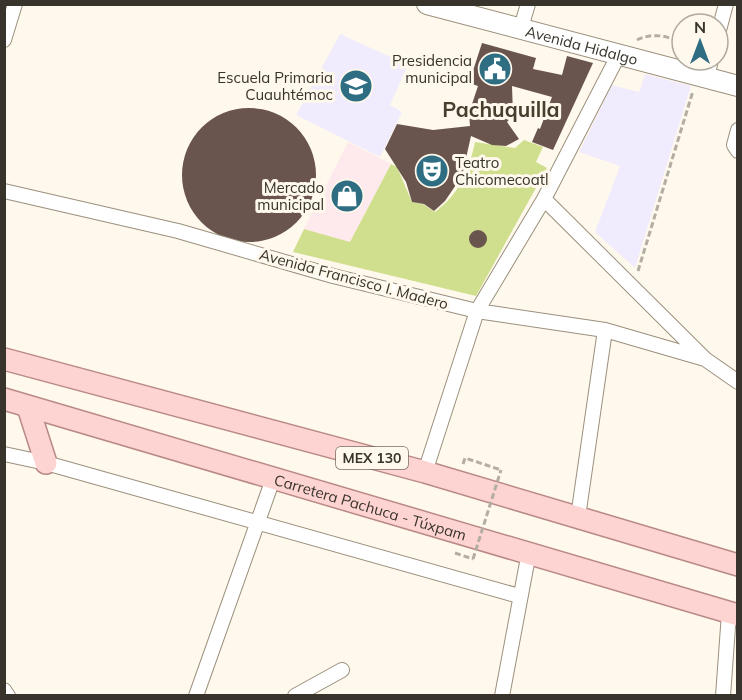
<svg xmlns="http://www.w3.org/2000/svg" width="742" height="700" font-family="Mulish,sans-serif">
<rect width="100%" height="100%" fill="#fff8ec"/>
<!-- commercial -->
<path fill="#fee9ec" d="M348,142L391,164L350,242L304,229Z"/>
<!-- education -->
<path fill="#f1ecfd" d="M340,34L408,65L390,105L402,112L380,157L296,115Z
M645,74L691,86L635,268L595,232L620,166L579,152L612,85L639,92Z"/>
<!-- green -->
<path fill="#d0df8d" d="M200 176a49 49 0 1 1 98 0a49 49 0 1 1-98 0Z
M524,140L543,147L536,162L547,168L476,296L293,252L304,229L350,242L391,164L397,167L412,202L423,204L435,212C460,193 469,171 475,142L515,148Z"/>
<!-- building -->
<path fill="#6a554e" d="M482,43L536,58L533,69L562,75L567,56L593,63L553,150L532,142L538,128L540,129L552,97L512,86L513,115L507,122L519,139L506,146L492,145L471,136L462,176L445,201L434,211L424,204L412,202L406,182L385,149L397,124L433,130L470,126L469,113L478,86L469,83Z
M182 175a67 67 0 1 1 134 0a67 67 0 1 1-134 0Z
M469 239a9 9 0 1 1 18 0a9 9 0 1 1-18 0Z"/>
<g fill="none" stroke-linecap="round" stroke-linejoin="round">
<!-- street casing -->
<g stroke="#9b907d" stroke-width="16">
<path id="street" d="M520,31L528,4
M718,34L726,4
M4,40L15,4
M707,78L711,60
M738,130L734,145L738,151
M4,191L178,231L333,276L477,311L605,330L705,359
M544,199L705,359L738,382
M4,454L46,463L519,596
M425,472L477,311L544,199L618,56
M578,517L605,330
M4,690L8,696
M196,696L273,479
M295,696L342,670
M502,696L529,552
M723,696L729,613"/>
</g>
<!-- secondary casing -->
<g stroke="#9b907d" stroke-width="22">
<g id="secondary">
<path id="s1" d="M427,4L738,86"/>
</g>
</g>
<!-- primary casing -->
<g stroke="#b98985" stroke-width="24">
<g id="primary">
<path d="M4,359L425,472L738,565"/>
<path id="s2" d="M4,399L738,615"/>
<path d="M28,407L46,463"/>
</g>
</g>
<!-- path -->
<path stroke="#b3ada3" stroke-width="3" stroke-dasharray="6 3" stroke-linecap="butt" d="M637,40C650,33 671,34 682,46
M638,271L693,91
M463,464L465,458L501,470
M455,553L473,559"/>
<!-- street -->
<use href="#street" stroke="#fff" stroke-width="14"/>
<!-- secondary -->
<use href="#secondary" stroke="#fff" stroke-width="20"/>
<!-- primary -->
<use href="#primary" stroke="#fed4d3" stroke-width="21"/>
<!-- path-bridge -->
<path stroke="#b3ada3" stroke-width="3" stroke-dasharray="6 3" stroke-linecap="butt" d="M473,559L501,470"/>
</g>
<!-- icons -->
<defs>
<g id="civic-disc" transform="scale(1.725)"><circle r="9.5" fill="#2e6d82" stroke="#fff8ec"/><path d="M-.6-6.5H3V-4.5H.6V-3L4-1V1h2V6H-6V1h2V-1L-.6-3ZM-1.2 2.5V6h2.4V2.5Z" fill="#fff"/></g>
<g id="school-disc" transform="scale(1.725)"><circle r="9.5" fill="#2e6d82" stroke="#fff8ec"/><path d="M0-5L7-2L0 1L-7-2ZM-4 1L0 2.5L4 1V4Q0 6-4 4Z" fill="#fff"/></g>
<g id="theatre-disc" transform="scale(1.725)"><circle r="9.5" fill="#2e6d82" stroke="#fff8ec"/><path d="M-5-5.5Q0-4 5-5.5V0Q5 5 0 6Q-5 5-5 0ZM-3.3-2.5H-1v1.5H-3.3ZM1-2.5H3.3v1.5H1ZM-2.8 1Q0 5.5 2.8 1Z" fill="#fff"/></g>
<g id="shop-disc" transform="scale(1.725)"><circle r="9.5" fill="#2e6d82" stroke="#fff8ec"/><path d="M-5-2.5h2.3a2.7 3.5 0 0 1 5.4 0H5L5.5 6h-11ZM-1.5-2.5h3a1.5 2.3 0 0 0-3 0Z" fill="#fff"/></g>
</defs>
<g fill-rule="evenodd">
<use href="#civic-disc" x="495" y="69"/>
<use href="#school-disc" x="356" y="86"/>
<use href="#theatre-disc" x="432" y="171"/>
<use href="#shop-disc" x="347" y="196"/>
</g>
<g text-anchor="middle" dominant-baseline="central" stroke-width="6" stroke-linejoin="round" paint-order="stroke">
<!-- shield labels -->
<rect fill="#fff8ec" stroke="#746e65" stroke-width="1.5" x="336" y="447" width="72" height="22" rx="4.5"/>
<g font-size="14" font-weight="bold" fill="#38332b">
<text x="372" y="458">MEX 130</text>
</g>
<!-- street labels -->
<g font-size="15" fill="#38332b" stroke="#fff8ec">
<text stroke="none"><textPath href="#s1" startOffset="160">Avenida Hidalgo</textPath></text>
<text transform="translate(354 279) rotate(15)">Avenida Francisco I. Madero</text>
<text stroke="none"><textPath href="#s2" startOffset="382">Carretera Pachuca - Túxpam</textPath></text>
</g>
<!-- poi labels -->
<g font-size="15" fill="#38332b" stroke="#fff8ec" text-anchor="end">
<text x="472" y="60">Presidencia<tspan x="472" dy="17">municipal</tspan></text>
<text x="333" y="77">Escuela Primaria<tspan x="333" dy="17">Cuauhtémoc</tspan></text>
<text x="455" y="162" text-anchor="start">Teatro<tspan x="455" dy="17">Chicomecoatl</tspan></text>
<text x="324" y="187">Mercado<tspan x="324" dy="17">municipal</tspan></text>
</g>
<!-- district labels -->
<g font-size="21" font-weight="bold" fill="#473e2d" stroke="#fff8ec">
<text x="501" y="109">Pachuquilla</text>
</g>
</g>
<!-- border -->
<rect width="742" height="700" fill="none" stroke="#38332b" stroke-width="12"/>
<!-- north arrow -->
<g transform="translate(700 42)"><circle r="28" fill="#fff8ec" stroke="#afa99f" stroke-width="1.5"/>
<path d="M0-4.5L10 22L0 15L-10 22Z" fill="#2e6d82"/>
<text y="-9" font-size="16" font-weight="bold" text-anchor="middle" fill="#38332b">N</text>
</g>
</svg>
